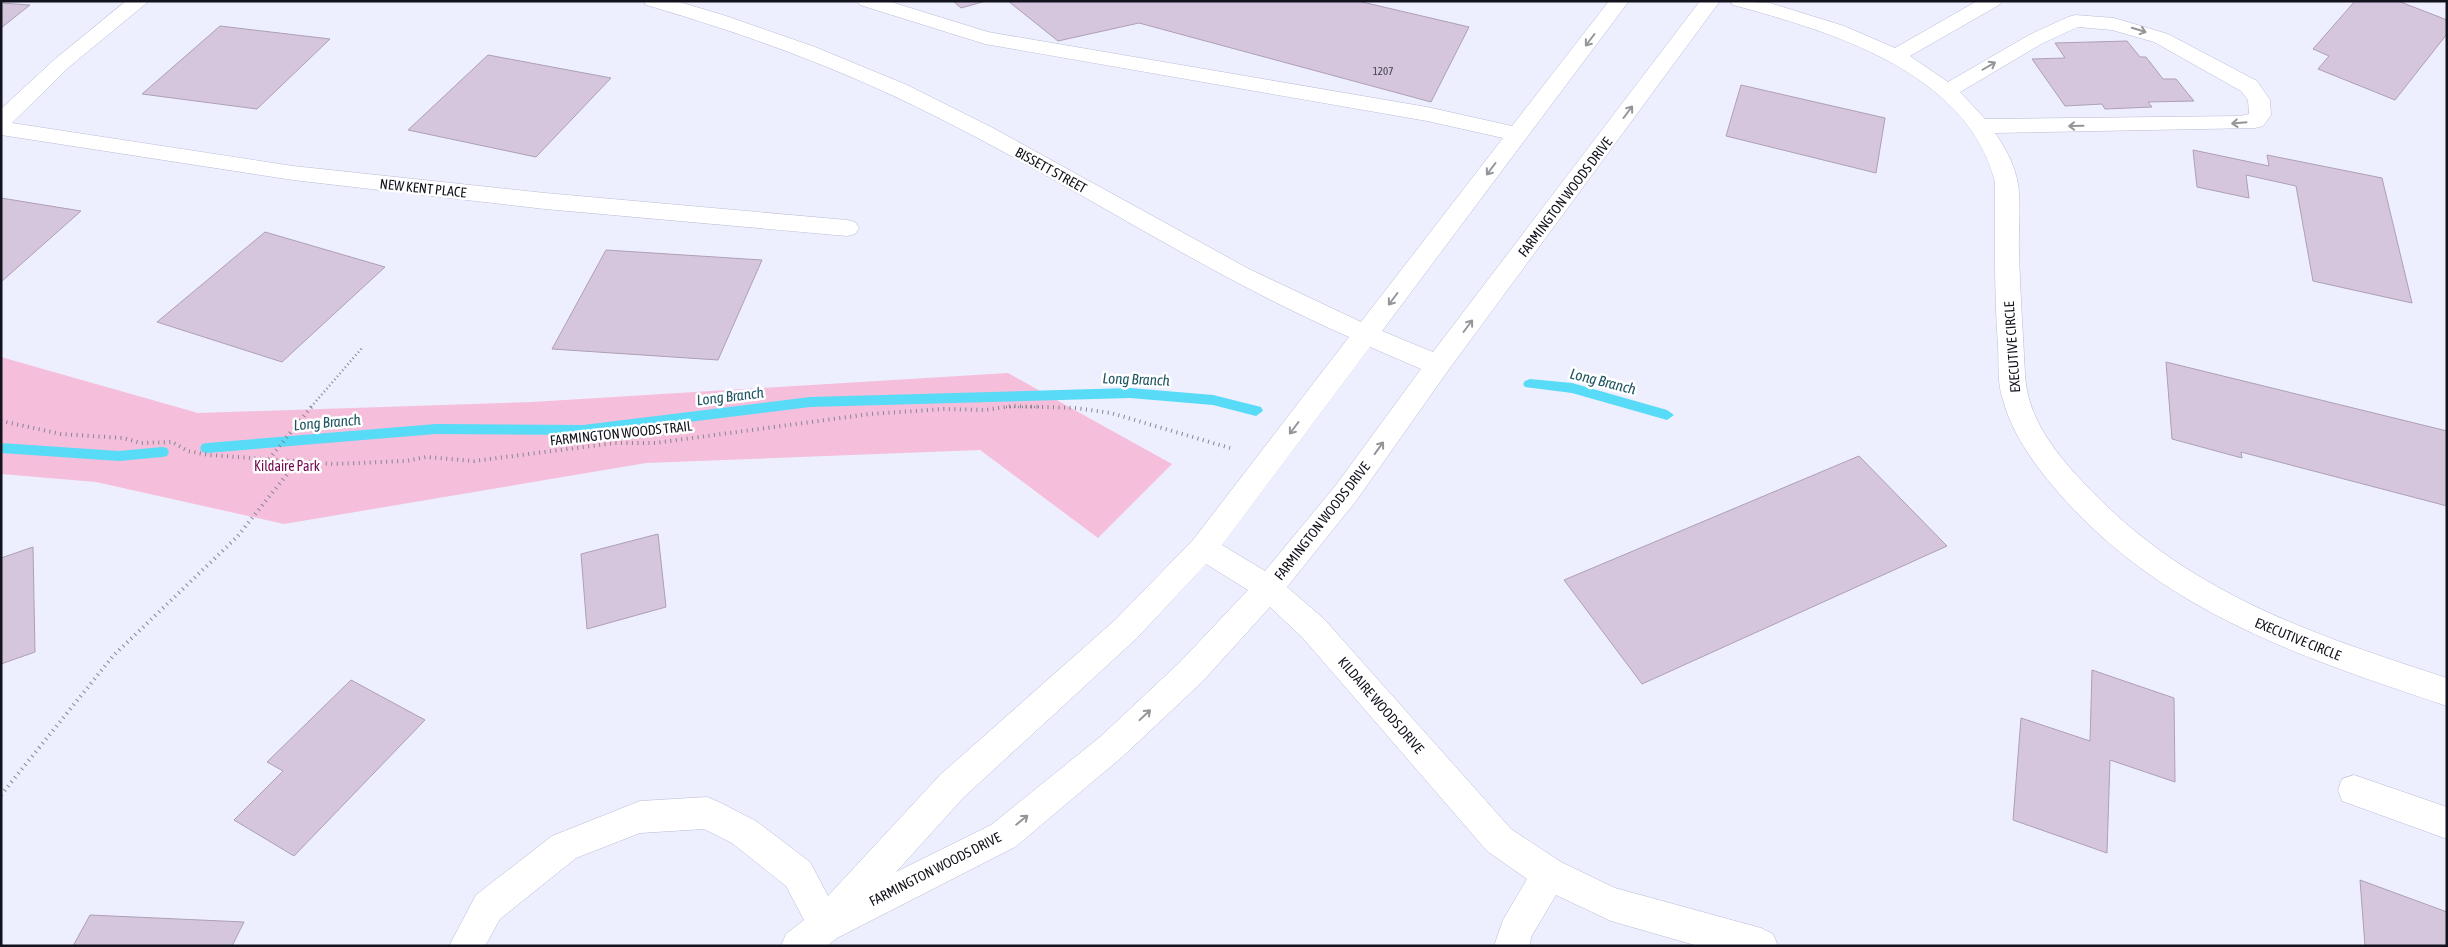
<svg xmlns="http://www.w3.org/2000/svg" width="2448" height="947" font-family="'Asap Condensed',sans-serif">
<rect width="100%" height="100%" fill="#edefff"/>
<!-- green -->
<path fill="#f5bfdb" d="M1,357L198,413L532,402L1008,373L1172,464L1098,538L980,450L646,463L284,524L96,482L1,474Z"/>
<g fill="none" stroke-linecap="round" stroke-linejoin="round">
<!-- stream -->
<path fill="#58dbf7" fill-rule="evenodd" d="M1530,379L1572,383L1667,410L1674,415L1667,420L1572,393L1525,387L1523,384L1525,381Z
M1130,388L1213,395L1261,407L1263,411L1256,416L1213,405L1130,398L810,407L583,435L436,434L207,453L202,452L200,448L202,444L207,443L436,424L583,425L810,397Z
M1,443L119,451L162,447L167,448L169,452L167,456L162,457L119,461L1,453Z"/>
</g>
<!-- building -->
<path fill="#d5c6dd" stroke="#ae9fb6" d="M953,1H986L961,8Z
M1008,1H1358L1469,27L1431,102L1139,23L1058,41Z
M2355,1H2398L2447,20V34L2395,100L2318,69L2329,56L2313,49Z
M1,3L30,5L1,28Z
M220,26L330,39L257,109L142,94Z
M2127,41L2140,57H2146L2163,79H2176L2194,101L2148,102L2152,107L2105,109L2102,104L2065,106L2032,59L2065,58L2055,43Z
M488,55L611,78L536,157L408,130Z
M1741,85L1885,118L1876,173L1726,136Z
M2193,150L2269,166L2267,155L2382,178L2412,303L2313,281L2296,186L2246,175L2249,198L2197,187Z
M1,198L81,211L1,282Z
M265,232L385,267L282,362L157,322Z
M606,250L762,260L718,360L552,349Z
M2166,362L2447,431V506L2241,452L2242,458L2172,439Z
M1859,456L1947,546L1642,684L1564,580Z
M658,534L666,607L587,629L581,554Z
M33,547L35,652L1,664V558Z
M2092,670L2174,698L2175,782L2110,760L2107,853L2013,820L2021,718L2090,741Z
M351,680L425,720L294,856L234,820L283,771L267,762Z
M2360,880L2447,912V946H2365Z
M90,915L244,922L232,946H73Z"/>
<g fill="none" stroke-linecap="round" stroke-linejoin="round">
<!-- minor casing -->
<g stroke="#b9bcd5" stroke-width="1">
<path id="minor" d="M126,1H149L69,67L12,123L293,166L545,193L847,220L855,222L859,228L855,234L847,236L545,209L293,180L1,135V109L55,59Z
M643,1H676L723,15L815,47L907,85L993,128L1249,269L1361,322L1503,138L1427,121L985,44L860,5L857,1H888L988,32L1427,107L1512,126L1609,1H1629L1382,331L1433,352L1700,1H1720L1447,372L1356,501L1287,587L1324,619L1511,829L1561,862L1615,888L1761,928L1773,934L1778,946H1698L1611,921L1556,895L1531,937L1530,946H1494L1503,920L1527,879L1487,851L1302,637L1270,607L1202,682L1122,757L1015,847L837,938L827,946H781L786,934L804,920L786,886L732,843L704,829L640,833L576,858L500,919L485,946H449L476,895L552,836L640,801L707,797L719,802L756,821L810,862L828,896L940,775L1115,620L1193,540L1349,337C1205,274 1075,186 935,116C842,69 746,34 646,5ZM1370,347L1421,369L1336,485L1265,571L1222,545ZM1206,564L1248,590L1180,662L1100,737L991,825L896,872L964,797L1137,638Z
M1730,1L1770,3L1844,26L1895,48L1977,1H2002L1999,5L1910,56L1948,82L2029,35L2068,17L2075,15L2114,18L2168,34L2257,81L2270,100L2271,115L2263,126L2255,128L1995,133C2005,147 2013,162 2017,179C2022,201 2018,228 2019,251C2020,292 2023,333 2025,374C2027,416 2053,450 2081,480C2184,592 2306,632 2447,678V706C2304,658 2168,614 2064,499C2039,471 2013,437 2003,400C1997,383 1999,364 1998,346C1994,291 1995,237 1995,182C1967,71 1829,31 1733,5ZM2078,27L2112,30L2154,42L2241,91L2248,100L2249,114L2240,116L1985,119L1960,92L2043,43Z
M2354,775L2447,807V839L2342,801L2338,790L2342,779Z"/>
</g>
<!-- path-far1 -->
<path stroke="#848692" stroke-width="2.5" stroke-dasharray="1 3" stroke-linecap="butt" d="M311,407L362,348
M1006,407H1040"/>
<!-- path -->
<path stroke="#848692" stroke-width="4" stroke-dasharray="1 4.5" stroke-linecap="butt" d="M1,421L61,434L123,438L141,443L172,442L188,451L209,455L334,464L406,461L426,457L474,461L615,443H655L870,414L944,409L986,410L1012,406L1076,408L1111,413L1230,448
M269,459L312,406
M1,795L113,656L237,537L296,463"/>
<!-- minor -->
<use href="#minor" fill="#fff" fill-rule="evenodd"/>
</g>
<!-- one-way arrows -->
<defs><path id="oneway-shaft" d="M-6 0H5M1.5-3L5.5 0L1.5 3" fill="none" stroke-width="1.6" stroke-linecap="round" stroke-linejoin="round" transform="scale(1.25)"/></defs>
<g stroke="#949599">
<use href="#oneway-shaft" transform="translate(2139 30) rotate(17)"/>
<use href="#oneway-shaft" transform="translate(1590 40) rotate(127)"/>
<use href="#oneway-shaft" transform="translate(1989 66) rotate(-30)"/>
<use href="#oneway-shaft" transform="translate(1628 112) rotate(-53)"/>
<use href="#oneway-shaft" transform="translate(2239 123) rotate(175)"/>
<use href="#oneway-shaft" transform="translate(2076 126) rotate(179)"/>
<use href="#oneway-shaft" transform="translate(1491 169) rotate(127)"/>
<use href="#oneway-shaft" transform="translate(1393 299) rotate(127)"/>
<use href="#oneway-shaft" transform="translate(1468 326) rotate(-53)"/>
<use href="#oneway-shaft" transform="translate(1294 428) rotate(127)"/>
<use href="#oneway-shaft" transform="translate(1379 448) rotate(-54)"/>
<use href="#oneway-shaft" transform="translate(1145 715) rotate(-43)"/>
<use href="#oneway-shaft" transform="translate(1022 820) rotate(-39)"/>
</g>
<g text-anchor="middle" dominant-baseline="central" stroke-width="5" stroke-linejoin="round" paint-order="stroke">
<!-- number labels -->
<g font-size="11" fill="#43404c">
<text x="1383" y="71">1207</text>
</g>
<!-- street labels -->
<g font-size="14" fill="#12131c" stroke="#fff">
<text transform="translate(1051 170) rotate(29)">BISSETT STREET</text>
<text transform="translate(423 188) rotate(6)">NEW KENT PLACE</text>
<text transform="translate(1565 197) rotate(-53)">FARMINGTON WOODS DRIVE</text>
<text transform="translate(2012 347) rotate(-94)">EXECUTIVE CIRCLE</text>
<text transform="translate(621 433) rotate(-6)">FARMINGTON WOODS TRAIL</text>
<text transform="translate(1322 521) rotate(-52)">FARMINGTON WOODS DRIVE</text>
<text transform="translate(2298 639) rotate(22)">EXECUTIVE CIRCLE</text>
<text transform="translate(1381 705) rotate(49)">KILDAIRE WOODS DRIVE</text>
<text transform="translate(935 869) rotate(-27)">FARMINGTON WOODS DRIVE</text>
</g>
<!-- park labels -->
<g font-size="14" fill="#720950" stroke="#fff">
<text x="287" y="466">Kildaire Park</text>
</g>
<!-- water labels -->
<g font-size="15" font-style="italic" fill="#1d5460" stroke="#fff">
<text transform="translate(1136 379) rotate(2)">Long Branch</text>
<text transform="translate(1603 381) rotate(14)">Long Branch</text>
<text transform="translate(730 396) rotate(-7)">Long Branch</text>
<text transform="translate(327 422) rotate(-5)">Long Branch</text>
</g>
</g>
<!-- border -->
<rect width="2448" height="947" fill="none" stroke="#12131c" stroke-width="5"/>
</svg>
